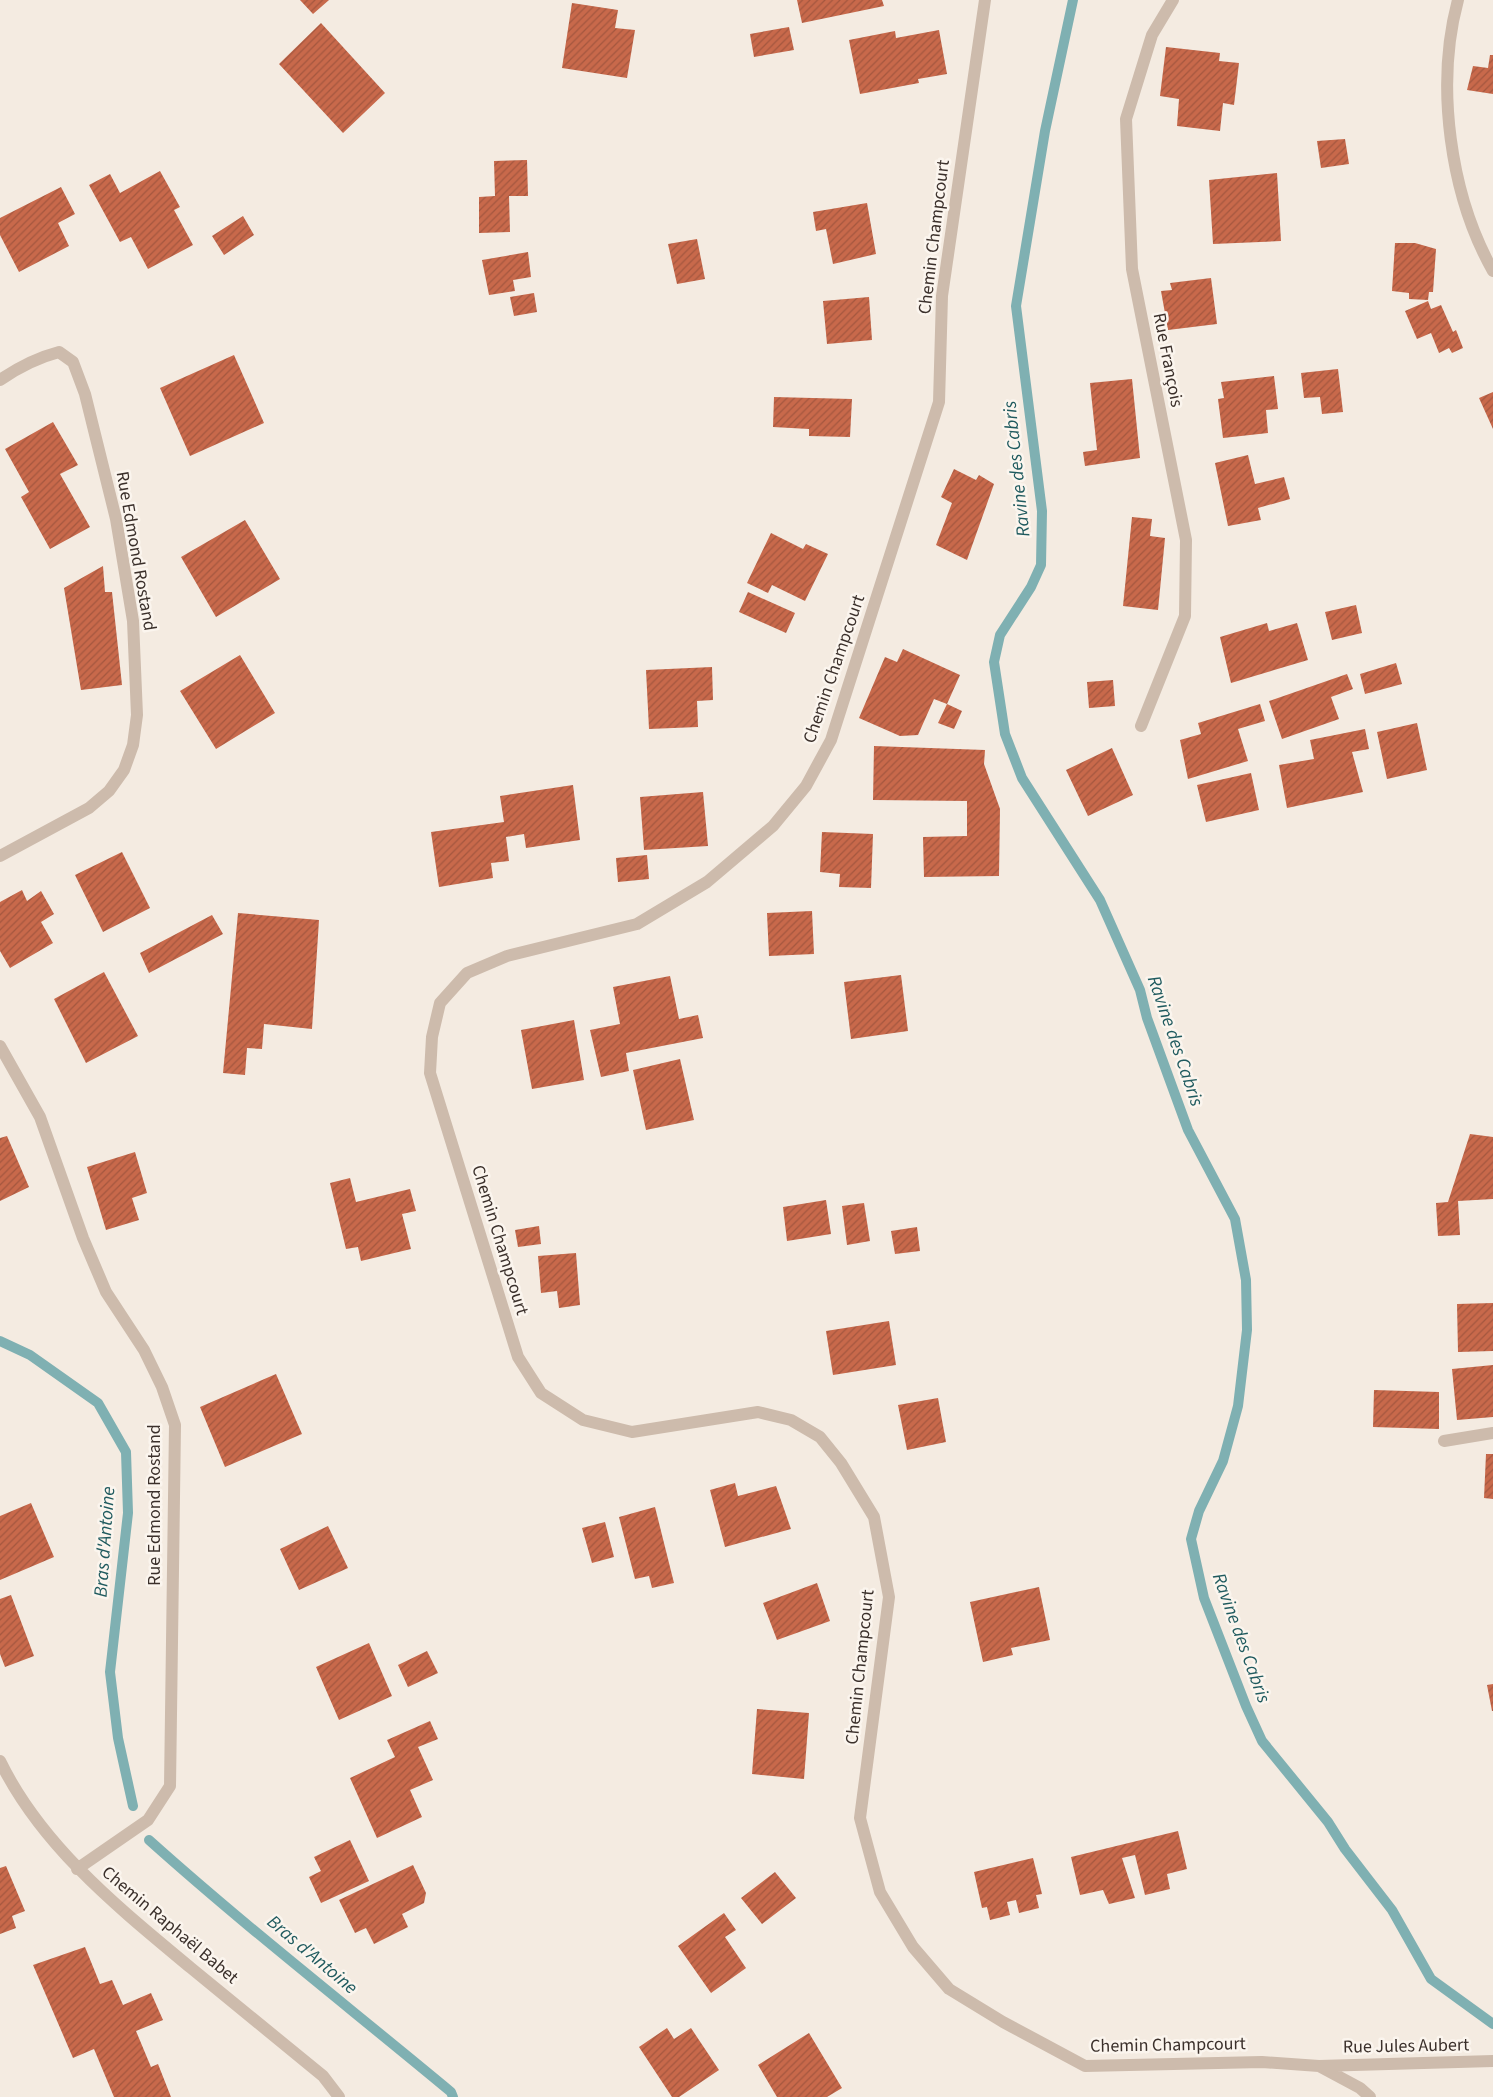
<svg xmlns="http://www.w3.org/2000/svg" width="1493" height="2097" font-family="'Source Sans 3',sans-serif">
<defs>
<pattern id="building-hatch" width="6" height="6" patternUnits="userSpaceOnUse" patternTransform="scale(1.25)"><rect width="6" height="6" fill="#c8694b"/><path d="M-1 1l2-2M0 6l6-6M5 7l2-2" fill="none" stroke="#a4573f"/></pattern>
</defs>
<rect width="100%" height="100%" fill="#f4ebe1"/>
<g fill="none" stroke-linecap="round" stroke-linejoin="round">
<!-- stream -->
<path stroke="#7fb0b2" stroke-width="10" d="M1073,0L1045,131L1016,306L1042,511L1041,565L1031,587L1000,635L994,662L1005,734L1022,778L1100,900L1140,990L1147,1018L1188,1130L1235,1219L1246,1280L1247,1330L1238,1406L1223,1461L1199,1511L1191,1539L1204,1598L1246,1706L1262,1741L1328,1822L1345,1849L1392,1910L1431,1979L1493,2024
M0,1341L30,1355L98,1403L126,1452L128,1513L110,1672L118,1738L133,1806
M149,1840C246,1927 350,2008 451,2092L453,2097"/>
</g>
<!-- building -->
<path fill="url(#building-hatch)" d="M300,0H329L313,14Z
M797,0H882L884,6L802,23Z
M572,3L618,10L615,28L635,30L627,78L562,68Z
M321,23L385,93L343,133L279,64Z
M789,27L794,50L754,57L750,34Z
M939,30L947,74L918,79L919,83L860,94L849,40L895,31L896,38Z
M1166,47L1220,53L1219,61L1239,63L1234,105L1223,103L1220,131L1177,126L1179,99L1160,96Z
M1490,55H1493V94L1467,90L1473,66L1488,68Z
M1345,139L1349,164L1321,168L1317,141Z
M527,160L528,196H509L510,232L479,233V197L495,196L494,161Z
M160,171L180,207L174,210L193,245L148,269L131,237L120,242L89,185L110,174L120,193Z
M1277,173L1281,241L1213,244L1209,180Z
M61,187L75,214L58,223L69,246L19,272L0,235V218Z
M867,203L876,254L833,264L826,229L816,231L813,212Z
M243,216L254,235L224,255L212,236Z
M697,239L705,279L677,284L668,244Z
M1395,243H1415L1436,249L1433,292H1429L1428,300L1409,299V293L1392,291Z
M528,252L531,277L513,280L515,291L489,295L482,260Z
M1211,278L1217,324L1168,330L1161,291L1172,290L1170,283Z
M534,293L537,312L514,316L510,297Z
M869,297L872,340L827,344L823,301Z
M1428,301L1431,309L1441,305L1453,332L1456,330L1463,348L1452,353L1449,348L1439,353L1431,333L1417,339L1405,311Z
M234,355L264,423L190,456L160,388Z
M1338,369L1343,412L1322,414L1320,397L1304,398L1301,373Z
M1274,376L1278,409L1266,410L1268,433L1223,438L1218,399L1224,398L1221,382Z
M1132,379L1140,458L1085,466L1083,452L1097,450L1090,383Z
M1493,392V429L1479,398Z
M774,397L852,399L850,437L809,436V429L773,427Z
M53,422L78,465L60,474L90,527L50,549L21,497L29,492L5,449Z
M1248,455L1255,484L1284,477L1290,499L1258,508L1261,520L1228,526L1215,463Z
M954,469L976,480L979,475L994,484L967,560L936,545L952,503L941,497Z
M1132,517L1152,519L1150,536L1165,538L1158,610L1123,606Z
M245,520L280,579L216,617L181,557Z
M771,533L803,549L806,544L828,554L805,601L772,585L768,593L747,583Z
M103,566L105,592H112L122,685L81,690L64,588Z
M748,592L795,613L786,633L739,612Z
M1356,605L1362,633L1332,640L1325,612Z
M1267,623L1269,631L1297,623L1308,660L1231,683L1220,637Z
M903,649L960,675L947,704L934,699L918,735L900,736L859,718L885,657L897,662Z
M240,655L275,713L216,749L180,691Z
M1396,663L1402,684L1365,694L1360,674Z
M712,667L713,700L697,701L698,727L649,729L646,670Z
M1347,674L1353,689L1331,697L1339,719L1282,739L1269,701Z
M1113,680L1115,706L1089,708L1087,682Z
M947,704L962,711L954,729L938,723Z
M1260,704L1265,721L1238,729L1248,761L1188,779L1180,740L1201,734L1198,723Z
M1417,723L1427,770L1387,779L1377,732Z
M1365,729L1369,749L1352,752L1363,792L1287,808L1279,765L1314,759L1310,740Z
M874,746L985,750L984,764L1000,809L999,876L924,877L923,837L967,836V801L873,800Z
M1112,748L1133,795L1088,816L1066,770Z
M1251,773L1259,810L1206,822L1197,785Z
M573,785L580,840L526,848L524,834L506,837L509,861L491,863L493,878L439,887L431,832L504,822L500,796Z
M703,792L708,846L644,850L640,797Z
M822,832L873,834L871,888L839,887L840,874L820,872Z
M122,852L150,908L103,932L75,875Z
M647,855L649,879L618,882L616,858Z
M22,890L27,901L41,891L54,914L41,922L53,943L10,968L0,951V902Z
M812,911L814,954L769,956L767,913Z
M238,913L319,920L312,1029L264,1024L262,1049L247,1048L245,1075L223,1073Z
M212,915L223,934L149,973L140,953Z
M104,972L138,1036L86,1063L54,999Z
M901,975L908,1031L851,1039L844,982Z
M670,976L679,1019L698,1015L703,1038L626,1053L629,1071L601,1077L590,1030L620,1024L613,987Z
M574,1020L584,1080L532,1089L521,1030Z
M680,1059L694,1120L646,1130L633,1070Z
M1470,1134L1493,1137V1199L1458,1201L1460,1235L1438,1236L1436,1203L1448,1202Z
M7,1136L29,1187L0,1201V1138Z
M135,1152L147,1193L132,1198L139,1220L106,1230L87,1167Z
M350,1178L356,1202L410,1189L416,1211L402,1214L411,1249L361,1261L358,1247L346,1249L330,1183Z
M826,1200L831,1234L787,1241L783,1207Z
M864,1203L870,1241L847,1245L842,1206Z
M539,1226L541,1244L518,1247L515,1230Z
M917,1227L920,1251L895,1254L891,1231Z
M576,1253L580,1305L559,1308L557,1291L541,1293L538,1256Z
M1493,1303V1351L1458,1352L1457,1304Z
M889,1321L896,1365L833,1375L826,1331Z
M1493,1365V1417L1457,1420L1452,1369Z
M276,1374L302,1434L225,1467L200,1407Z
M1374,1390L1439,1392V1429L1373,1427Z
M938,1398L946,1442L907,1450L898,1405Z
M1486,1454H1493V1499L1484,1498Z
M735,1483L738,1496L776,1486L791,1529L725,1547L710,1490Z
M31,1503L54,1557L0,1580V1516Z
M655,1507L674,1583L652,1588L649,1576L635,1579L619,1517Z
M605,1522L614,1557L592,1563L582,1528Z
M328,1526L348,1568L299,1590L280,1549Z
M817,1583L830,1621L777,1640L763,1603Z
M1039,1587L1050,1640L1011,1648L1013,1655L983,1662L970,1602Z
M11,1595L34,1656L5,1667L0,1654V1599Z
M369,1643L392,1696L339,1720L316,1667Z
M427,1651L438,1673L408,1687L398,1665Z
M1493,1684V1711H1492L1487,1685Z
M757,1709L809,1713L804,1779L752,1774Z
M430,1721L438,1739L418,1747L433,1780L410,1790L422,1817L377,1838L350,1778L395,1757L387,1740Z
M1178,1831L1187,1869L1167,1874L1170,1889L1145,1895L1135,1855L1122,1858L1135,1898L1109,1904L1103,1890L1080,1895L1071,1857Z
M350,1840L369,1881L321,1903L309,1877L321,1871L314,1857Z
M1033,1858L1042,1894L1036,1895L1039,1908L1019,1913L1016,1900L1007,1902L1010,1915L990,1920L987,1907L982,1908L974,1872Z
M413,1865L426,1893L424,1903L402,1914L408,1927L374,1944L366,1928L355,1933L339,1900Z
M6,1866L25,1911L12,1916L16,1928L0,1934V1868Z
M775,1872L796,1898L762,1924L741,1898Z
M724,1913L736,1930L725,1937L746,1968L711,1993L678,1946Z
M85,1947L100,1984L112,1980L123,2005L151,1993L163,2020L136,2031L151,2067L158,2064L171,2097H114L94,2049L73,2058L33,1965Z
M667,2028L674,2039L691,2028L719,2070L679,2097H672L639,2047Z
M809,2033L842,2088L827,2097H777L758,2065Z"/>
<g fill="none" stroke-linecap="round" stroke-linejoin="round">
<!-- minor -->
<path stroke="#cdbbac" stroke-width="12" d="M985,0L942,296L939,402L831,740L806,786L773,826L707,882L637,924L507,956L467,973L440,1003L432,1037L430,1073L518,1357L541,1393L583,1420L632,1432L758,1412L791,1420L820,1437L841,1463L874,1517L889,1597L860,1818L880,1892L913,1947L949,1989L1003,2022L1085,2066L1262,2062L1319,2066L1360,2088L1370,2097
M1458,0C1435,85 1450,195 1493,271
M0,380C19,367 36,358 59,352L73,362L85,394L116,519L133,621L137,715L133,745L124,770L109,791L89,808L0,856
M1141,726L1185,616L1186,540L1132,269L1126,119L1152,35L1173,0
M0,1046L40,1117L83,1238L106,1292L144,1350L162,1387L175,1425L170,1786L148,1820L77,1869
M1444,1441L1493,1433
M0,1761C42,1847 119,1908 191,1968C235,2004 279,2040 323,2076L339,2097
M1319,2066L1493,2061"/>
</g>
<g text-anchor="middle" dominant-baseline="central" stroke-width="5" stroke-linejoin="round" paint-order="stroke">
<!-- street labels -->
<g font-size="18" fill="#3b302b" stroke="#fbf5ee">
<text transform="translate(934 237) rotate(-83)">Chemin Champcourt</text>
<text transform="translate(1168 360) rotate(79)">Rue François</text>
<text transform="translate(136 551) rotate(80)">Rue Edmond Rostand</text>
<text transform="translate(834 669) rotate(-71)">Chemin Champcourt</text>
<text transform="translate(500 1240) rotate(73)">Chemin Champcourt</text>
<text transform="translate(154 1505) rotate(-90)">Rue Edmond Rostand</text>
<text transform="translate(860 1667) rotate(-84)">Chemin Champcourt</text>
<text transform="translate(170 1925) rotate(40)">Chemin Raphaël Babet</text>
<text transform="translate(1168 2045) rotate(-1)">Chemin Champcourt</text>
<text transform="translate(1406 2046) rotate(-1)">Rue Jules Aubert</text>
</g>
<!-- water labels -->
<g font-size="19" font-style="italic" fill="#1f5a5e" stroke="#fbf5ee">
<text transform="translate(1017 469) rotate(-96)">Ravine des Cabris</text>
<text transform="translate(1175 1041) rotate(71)">Ravine des Cabris</text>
<text transform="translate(105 1542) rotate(-86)">Bras d'Antoine</text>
<text transform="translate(1241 1638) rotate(70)">Ravine des Cabris</text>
<text transform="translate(312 1955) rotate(40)">Bras d'Antoine</text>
</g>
</g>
</svg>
